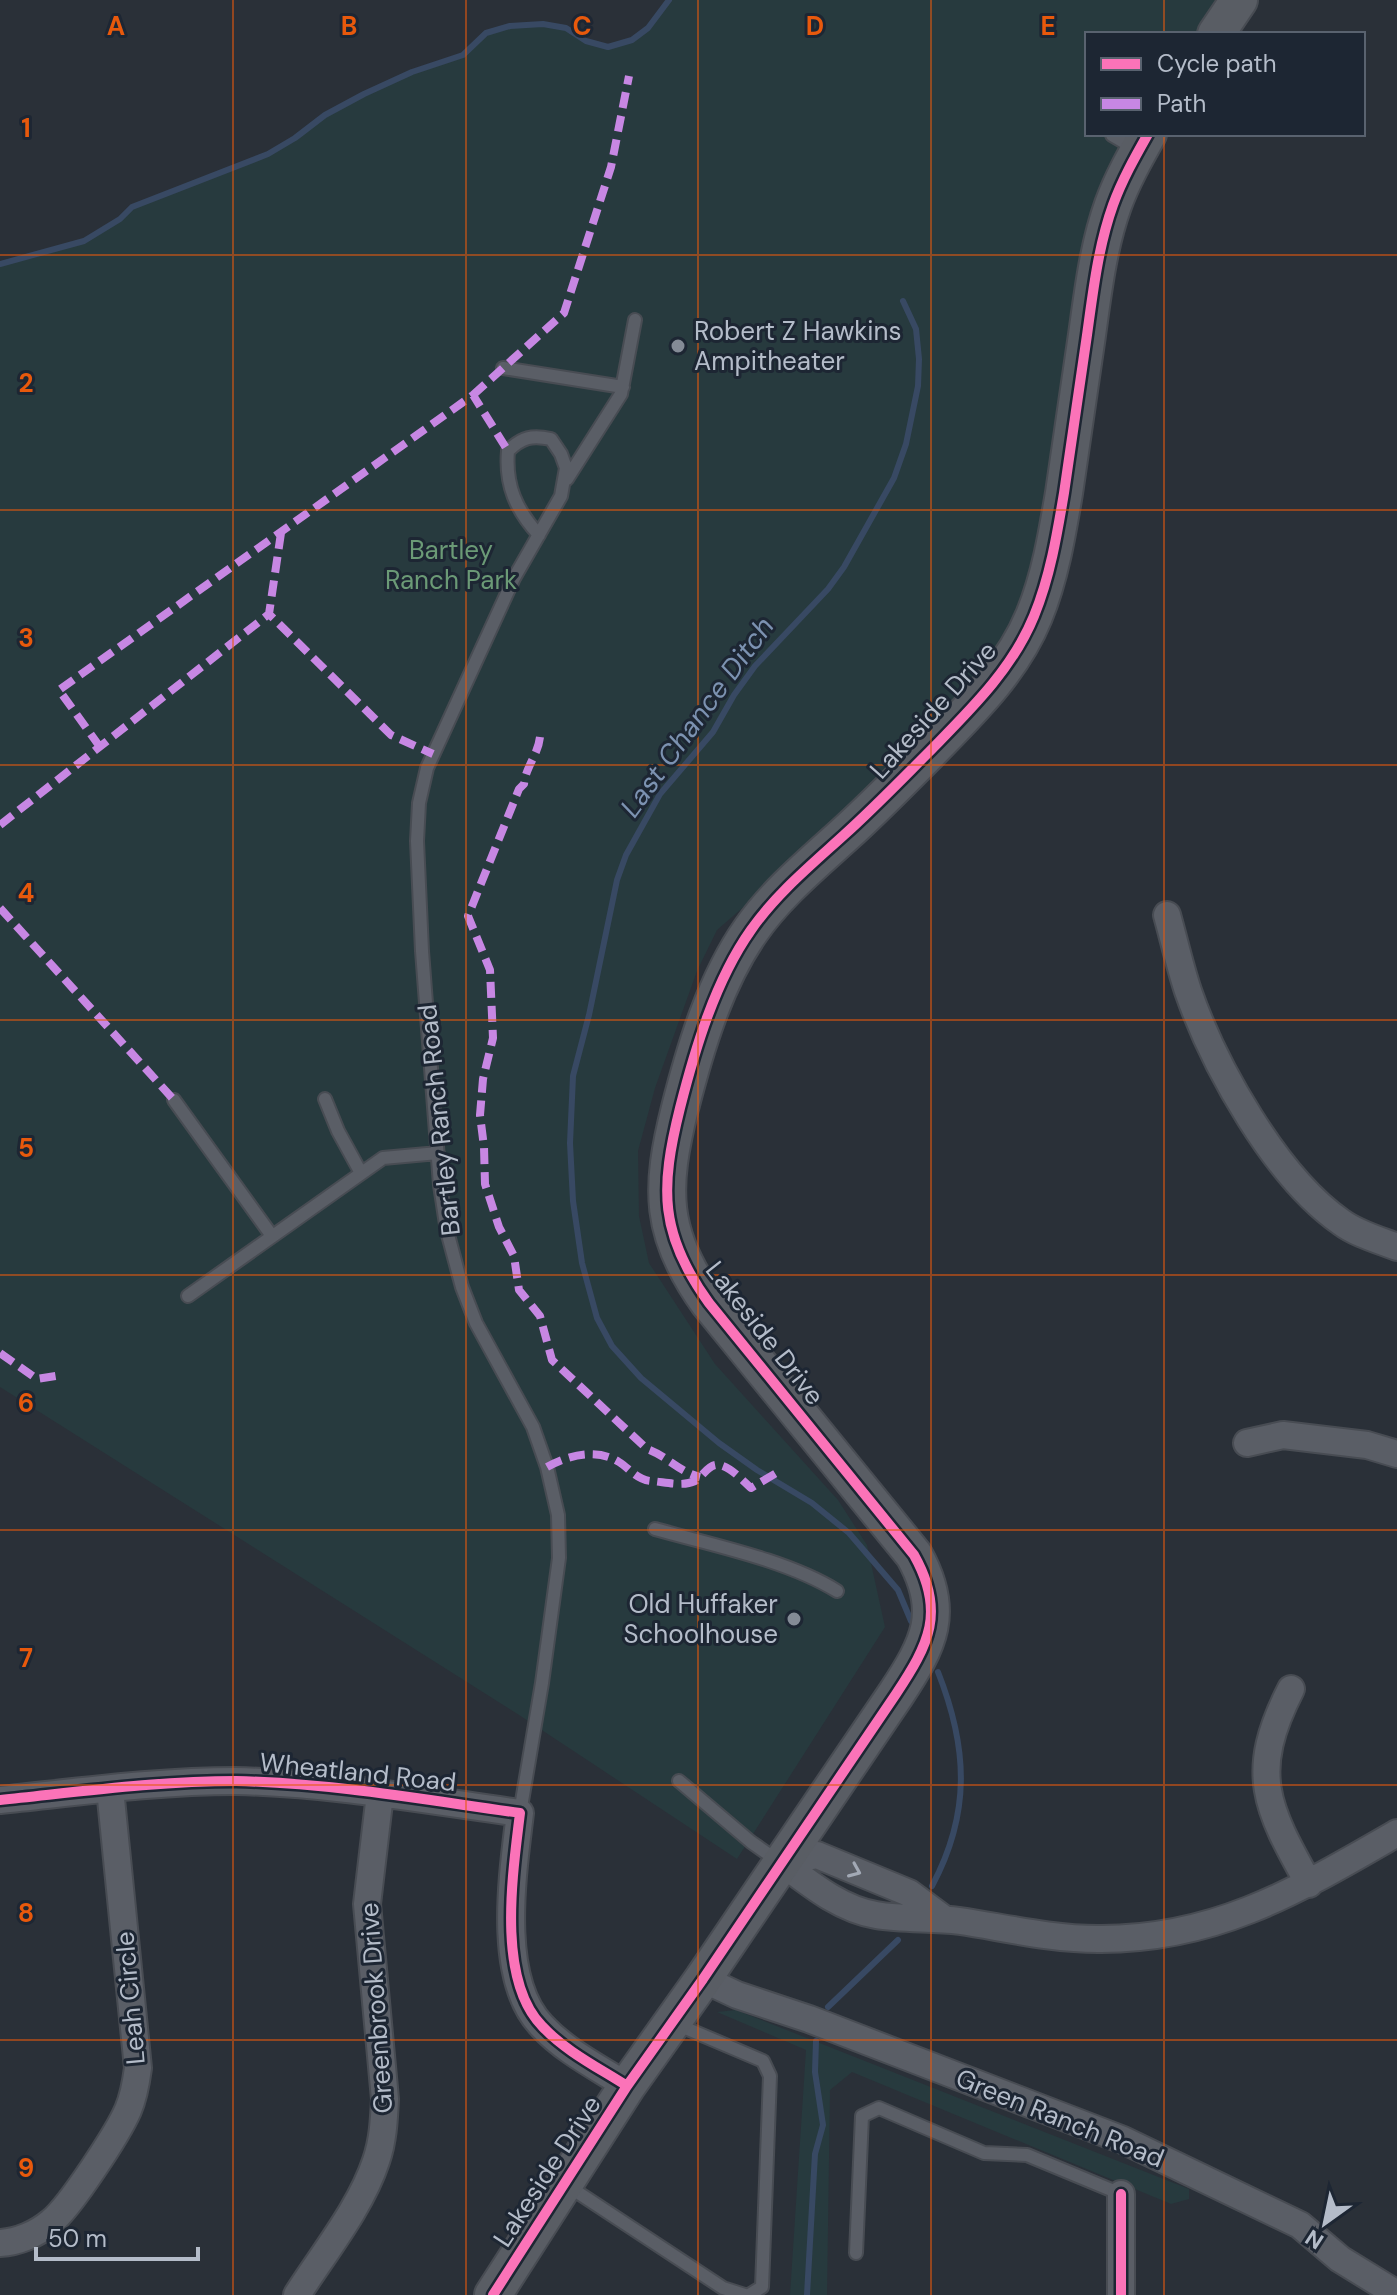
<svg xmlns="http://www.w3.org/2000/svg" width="1397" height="2295" font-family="'DM Sans',sans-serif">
<rect width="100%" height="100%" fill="#2a3038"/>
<!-- green -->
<path fill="#273a3e" d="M669,0H1234L1210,34H1087V134H1139L1057,522L1012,651L755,897L717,930L697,971L655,1088L638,1151L639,1216L649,1263L715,1364L838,1500L867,1545L885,1627L737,1859L516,1713L0,1387V264L84,241L120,220L132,207L268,154L295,138L325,115L364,94L412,72L463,55L486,33L510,26L543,24L566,28L586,41L608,47L632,40L648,28Z
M736,2010L1189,2189V2199L1171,2204L852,2072L830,2090L827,2295H790L806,2050L717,2012Z"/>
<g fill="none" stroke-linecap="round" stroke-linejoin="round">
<!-- stream -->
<path stroke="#384963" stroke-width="6" d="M0,264L84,241L120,219L132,207L268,154L295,138L325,115L364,94L412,72L463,55L486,33L510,26L543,24L566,28L586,41L608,47L632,40L648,28L669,0
M903,301L916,329L919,359L918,386L906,444L894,478L844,567L828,589L755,666L734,695L713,732L660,794L626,855L617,880L589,1015L573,1076L570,1143L573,1201L582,1263L597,1318L612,1346L641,1378L719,1443L757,1470L812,1503L849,1533L898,1590L911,1621
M932,1886C971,1813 968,1748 938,1672
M828,2007L898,1940
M807,2295L815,2154L823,2125L815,2072L816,2041"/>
<!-- lane casing -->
<g stroke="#484c53" stroke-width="16">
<path id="lane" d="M1112,135L1136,149
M503,368L623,387
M567,479L621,394L635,320
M325,1099L338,1131L361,1173
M174,1100L272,1236
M188,1296L383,1158L438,1153
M655,1529C712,1545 787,1560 837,1591
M679,1781L751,1842L778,1861
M520,1813L542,1683L559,1558L558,1515L547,1467L533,1427L476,1323L462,1287L447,1231L440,1185L422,951L417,841L419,803L427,768L514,578L561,496L566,468L561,454L551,439C532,435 522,437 508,451C505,485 516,510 539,535
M676,2024L763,2061L770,2076L762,2287L749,2295
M568,2186L723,2288L745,2295
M856,2253L862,2116L879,2108L984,2153L1027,2155L1121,2194"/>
</g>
<!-- street casing -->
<g stroke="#484c53" stroke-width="30">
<path id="street" d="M1167,915C1174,940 1180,967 1188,991C1214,1066 1276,1177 1341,1222C1357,1234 1379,1240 1397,1247
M1247,1443L1283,1435L1367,1445L1397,1454
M1291,1689C1248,1773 1266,1807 1309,1884
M0,1800C78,1792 157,1781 236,1781C331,1783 426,1800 520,1813C513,1872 496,1979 542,2026C565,2051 599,2068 627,2086
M781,1862C809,1883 840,1909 876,1915C904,1920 932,1917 960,1921C1006,1928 1052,1939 1098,1939C1216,1940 1298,1890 1397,1833
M781,1862L817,1855L909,1893L944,1919
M703,1979L737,1995L809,2019L1123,2140L1300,2225L1340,2259L1397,2294
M0,2243C18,2242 37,2234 51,2222C70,2207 118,2133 128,2110C134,2096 136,2083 138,2068L110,1789
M297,2295C323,2254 361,2207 376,2161C383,2141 384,2120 385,2099L367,1904L380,1794
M1121,2295V2194"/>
</g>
<!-- secondary casing -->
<g stroke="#484c53" stroke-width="40">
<path id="secondary" d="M1216,34L1239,0
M493,2295L627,2086L703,1979L896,1694C929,1644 946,1612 914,1555L709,1303C659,1234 660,1188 680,1108C695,1049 715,981 751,930C776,894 811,865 844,835C873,809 901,780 929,752C969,711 1012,670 1034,616C1050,577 1057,535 1064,493C1072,441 1079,388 1087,335C1093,292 1098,247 1113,205C1122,180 1135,157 1148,134"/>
</g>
<!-- lane -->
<use href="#lane" stroke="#5a5e66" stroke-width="12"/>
<!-- street -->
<use href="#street" stroke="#5a5e66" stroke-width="26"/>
<!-- secondary -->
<use href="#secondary" stroke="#595d64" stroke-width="36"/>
<!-- quiet -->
<path stroke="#c787e3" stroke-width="8" stroke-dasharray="16 8" stroke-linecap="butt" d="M473,395L564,313L611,167L629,76
M281,533L269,614L391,735L433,754
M540,737C538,755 526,766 524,784L519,789L468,916L490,970L493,1038L483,1079L480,1115L484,1147L485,1184L499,1227L514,1256L519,1290L540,1316L552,1360L647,1449C667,1456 679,1472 700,1477
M100,747L59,690L473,395L508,451
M0,825L269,614
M0,908L174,1100
M0,1353L37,1379L56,1376
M547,1467C568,1455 597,1448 619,1462C630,1469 637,1480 651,1481C665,1482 682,1487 695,1481C704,1476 708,1463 720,1465C732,1468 742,1480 751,1488L778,1472"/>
<!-- cycleway casing -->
<g stroke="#1d2633" stroke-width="15">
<path id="cycleway" d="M0,1800C78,1792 157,1781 236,1781C331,1783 426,1800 520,1813C513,1872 496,1979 542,2026C565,2051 599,2068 627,2086
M493,2295L627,2086L703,1979L896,1694C929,1644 946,1612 914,1555L709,1303C659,1234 660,1188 680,1108C695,1049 715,981 751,930C776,894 811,865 844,835C873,809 901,780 929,752C969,711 1012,670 1034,616C1050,577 1057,535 1064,493C1072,441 1079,388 1087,335C1093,292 1098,247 1113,205C1122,180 1135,157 1148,134
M1121,2295V2194"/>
</g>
<!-- cycleway -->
<use href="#cycleway" stroke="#fb73b8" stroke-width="10"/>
</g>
<!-- one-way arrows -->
<defs><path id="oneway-chevron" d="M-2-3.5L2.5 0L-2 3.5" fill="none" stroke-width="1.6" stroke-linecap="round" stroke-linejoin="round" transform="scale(2)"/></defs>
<use stroke="#a2a9b5" href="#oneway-chevron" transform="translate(855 1871) rotate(23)"/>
<!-- grid -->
<path fill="none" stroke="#e8590c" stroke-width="2" stroke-opacity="0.55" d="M233,0V2295M466,0V2295M698,0V2295M931,0V2295M1164,0V34M1164,134V2295M0,255H1397M0,510H1397M0,765H1397M0,1020H1397M0,1275H1397M0,1530H1397M0,1785H1397M0,2040H1397"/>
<!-- markers -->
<g fill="#848b96" stroke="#1d2633" stroke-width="3">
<circle cx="678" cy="346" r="8"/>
<circle cx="794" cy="1619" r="8"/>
</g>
<g text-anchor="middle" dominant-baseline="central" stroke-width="6" stroke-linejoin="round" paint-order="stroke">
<!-- poi labels -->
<g font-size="26" fill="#b4bcc9" stroke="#1d2633" text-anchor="start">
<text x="694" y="331">Robert Z Hawkins<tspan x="694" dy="30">Ampitheater</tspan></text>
<text x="778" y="1604" text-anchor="end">Old Huffaker<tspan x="778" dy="30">Schoolhouse</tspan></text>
</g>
<!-- park labels -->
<g font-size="26" fill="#6b9a76" stroke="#1d2633">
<text x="451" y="550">Bartley<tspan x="451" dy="30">Ranch Park</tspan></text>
</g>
<!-- street labels -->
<g font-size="26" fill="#b4bcc9" stroke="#1d2633">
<text transform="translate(933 710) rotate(-48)">Lakeside Drive</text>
<text transform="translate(439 1120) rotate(-96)">Bartley Ranch Road</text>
<text transform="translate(765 1333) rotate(52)">Lakeside Drive</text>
<text transform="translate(358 1772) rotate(6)">Wheatland Road</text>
<text transform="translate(130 1998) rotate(-95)">Leah Circle</text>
<text transform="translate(376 2008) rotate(-94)">Greenbrook Drive</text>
<text transform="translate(1060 2118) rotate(22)">Green Ranch Road</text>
<text transform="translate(547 2171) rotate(-57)">Lakeside Drive</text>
</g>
<!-- water labels -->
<g font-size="28" font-style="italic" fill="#7c92b1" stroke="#1d2633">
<text transform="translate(697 717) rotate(-54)">Last Chance Ditch</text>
</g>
</g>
<g font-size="26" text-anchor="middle" font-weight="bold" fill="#e8590c" stroke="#1d2633" stroke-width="6" stroke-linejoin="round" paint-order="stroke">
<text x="116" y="35">A</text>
<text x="349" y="35">B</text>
<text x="582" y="35">C</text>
<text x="815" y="35">D</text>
<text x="1048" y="35">E</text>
<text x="26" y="137">1</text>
<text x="26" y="392">2</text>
<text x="26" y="647">3</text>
<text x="26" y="902">4</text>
<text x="26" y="1157">5</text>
<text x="26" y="1412">6</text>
<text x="26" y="1667">7</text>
<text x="26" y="1922">8</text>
<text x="26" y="2177">9</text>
</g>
<!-- legend -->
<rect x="1085" y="32" width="280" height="104" fill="#1d2633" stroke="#59626f" stroke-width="2"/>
<rect x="1101" y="58" width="40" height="12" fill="#fb73b8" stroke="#59626f" stroke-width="2"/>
<text x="1157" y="72" font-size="24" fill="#b4bcc9">Cycle path</text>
<rect x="1101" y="98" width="40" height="12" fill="#c787e3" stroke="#59626f" stroke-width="2"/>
<text x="1157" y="112" font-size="24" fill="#b4bcc9">Path</text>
<!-- north arrow -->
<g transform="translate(1325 2223) rotate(213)" stroke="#1d2633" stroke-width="6" paint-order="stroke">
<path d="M0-6L14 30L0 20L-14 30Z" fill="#b4bcc9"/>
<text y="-12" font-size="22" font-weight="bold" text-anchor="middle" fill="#b4bcc9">N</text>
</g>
<!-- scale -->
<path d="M36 2247v12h162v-12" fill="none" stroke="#b4bcc9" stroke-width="4"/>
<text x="48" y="2247" font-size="24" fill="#b4bcc9" stroke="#1d2633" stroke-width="6" paint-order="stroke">50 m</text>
</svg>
